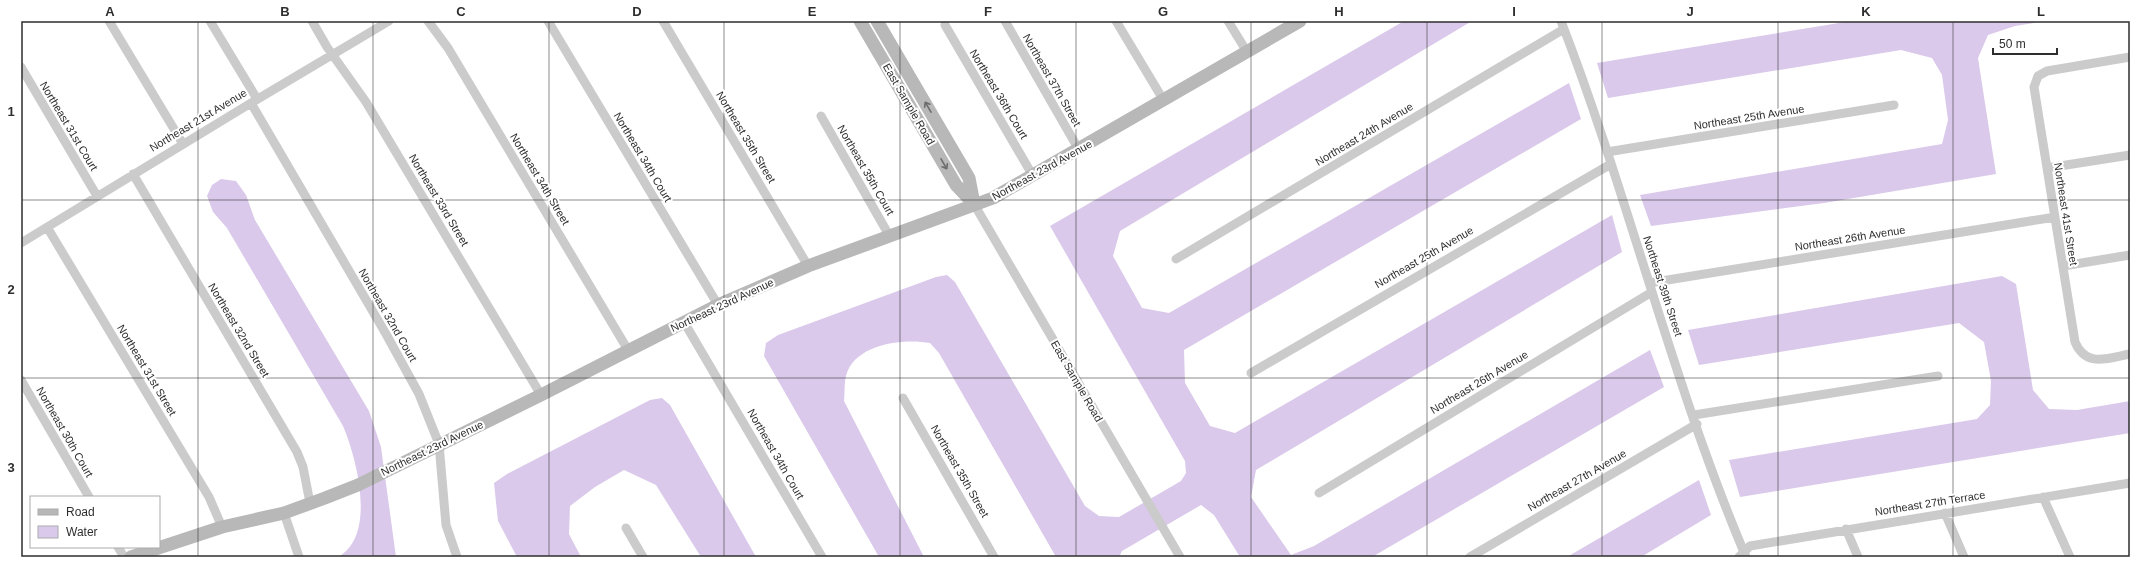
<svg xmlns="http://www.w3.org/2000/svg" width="2151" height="578" font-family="Arial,sans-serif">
<rect width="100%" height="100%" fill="#fff"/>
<!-- water -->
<path fill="#dac9ea" d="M1404,21H1472L1120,231L1113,256L1142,308L1169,313L1569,83L1581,119L1184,350L1185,383L1210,426L1235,433L1612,215L1622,252L1256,470L1251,497L1291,555L1314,546L1650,350L1664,387L1372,557H1240L1214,515L1201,505L1122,551L1119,557H1056L939,353L930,343C903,338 854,344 846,376C844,384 845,393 844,401L924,557H879L764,356L766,343L778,335L936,277L947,275L955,282L1085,506L1099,516L1119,517L1181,481L1186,473L1185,461L1050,226Z
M1851,21H2047L2015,26L1988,35L1978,58L1996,174L1824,203L1651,226L1640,195L1942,144L1948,120L1942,75L1932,58L1901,50L1608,98L1597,63Z
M221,179L236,181L246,195L255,220L369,411L381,447L396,557H338C377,536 357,459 343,426L227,228L213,212L207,196L212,185Z
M2002,276L2016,284L2033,390L2049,409L2077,410L2130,401V433L1740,497L1729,460L1977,419L1990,405L1991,381L1984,342L1959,323L1699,365L1688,330Z
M662,398L670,405L756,557H701L656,485L624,470L595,487L570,506L569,534L581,557H517L498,521L494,483L507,474L650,400Z
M1699,480L1711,515L1641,557H1567Z"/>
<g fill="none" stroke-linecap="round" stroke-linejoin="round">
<!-- street -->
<path stroke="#cbcbcb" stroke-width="9" d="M109,21L183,144
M210,21L257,99
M312,21L327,47L366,102L541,395
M428,21L448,48L628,350
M548,21L718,305
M663,21L808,266
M1005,21L1079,150
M1116,21L1164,101
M1228,21L1247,52
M1561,21C1629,197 1672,383 1746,557
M945,25L1033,176
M2130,57L2047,71L2038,76L2034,87L2075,342C2086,368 2108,358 2130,354
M21,67L97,196
M251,103L386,334L419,394L439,444L446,525L457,557
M821,116L890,237
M1607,152L1894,105
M2047,168L2130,155
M133,174L297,452L303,467L310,503
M974,204L1180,557
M47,227L209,497L222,527
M21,243L251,103L389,21
M1176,259L1564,29
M2063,266L2130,255
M1649,283L2055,217
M684,322L822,557
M1251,373L1611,164
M21,380L89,497
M903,398L994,557
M1694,415L1938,376
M1319,493L1652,292
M2043,497L2070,557
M284,513L299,557
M1945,513L1964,557
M626,528L643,557
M1846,529L1858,557
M118,547L124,557
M1470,557L1697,424
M1739,557L1750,546L2130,483"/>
<!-- secondary -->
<path stroke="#b8b8b8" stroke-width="13" d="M860,21L956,185L974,204
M877,21L969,178L974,204
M131,557L222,527L284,513L325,498L358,485L541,395L718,305L808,266L993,198L1300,21"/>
</g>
<!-- one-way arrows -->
<defs><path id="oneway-shaft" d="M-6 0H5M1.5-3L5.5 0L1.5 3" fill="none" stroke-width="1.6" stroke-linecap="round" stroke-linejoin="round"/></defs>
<g stroke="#6c6c6c">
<use href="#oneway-shaft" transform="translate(928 107) rotate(-120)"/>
<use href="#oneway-shaft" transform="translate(944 164) rotate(60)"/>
</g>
<!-- grid -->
<path fill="none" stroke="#2e2e2e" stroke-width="1" stroke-opacity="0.55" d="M198,21V557M373,21V557M549,21V557M724,21V557M900,21V557M1076,21V557M1251,21V557M1427,21V557M1602,21V557M1778,21V557M1953,21V557M21,200H2130M21,378H2130"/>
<g text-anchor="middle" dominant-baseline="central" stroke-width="4" stroke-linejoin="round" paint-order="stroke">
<!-- street labels -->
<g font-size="11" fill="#2e2e2e" stroke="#fff">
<text transform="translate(1052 80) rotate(60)">Northeast 37th Street</text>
<text transform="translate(999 94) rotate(59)">Northeast 36th Court</text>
<text transform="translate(909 104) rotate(60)">East Sample Road</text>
<text transform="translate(1749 117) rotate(-9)">Northeast 25th Avenue</text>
<text transform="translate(198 120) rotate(-31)">Northeast 21st Avenue</text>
<text transform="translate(69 126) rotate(59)">Northeast 31st Court</text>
<text transform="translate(1364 134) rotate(-31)">Northeast 24th Avenue</text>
<text transform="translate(746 137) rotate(59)">Northeast 35th Street</text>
<text transform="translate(643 157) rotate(59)">Northeast 34th Court</text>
<text transform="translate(866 170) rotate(60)">Northeast 35th Court</text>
<text transform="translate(1042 170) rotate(-29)">Northeast 23rd Avenue</text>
<text transform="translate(540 179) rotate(59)">Northeast 34th Street</text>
<text transform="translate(439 200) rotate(59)">Northeast 33rd Street</text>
<text transform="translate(2066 214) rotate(81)">Northeast 41st Street</text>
<text transform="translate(1850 238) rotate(-9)">Northeast 26th Avenue</text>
<text transform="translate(1424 257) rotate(-30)">Northeast 25th Avenue</text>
<text transform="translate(1663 286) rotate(72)">Northeast 39th Street</text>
<text transform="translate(722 305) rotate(-25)">Northeast 23rd Avenue</text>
<text transform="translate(388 315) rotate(60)">Northeast 32nd Court</text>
<text transform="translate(239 330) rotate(59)">Northeast 32nd Street</text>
<text transform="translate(147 370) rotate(59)">Northeast 31st Street</text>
<text transform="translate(1077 381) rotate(60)">East Sample Road</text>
<text transform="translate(1479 382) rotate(-31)">Northeast 26th Avenue</text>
<text transform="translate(65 432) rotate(60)">Northeast 30th Court</text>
<text transform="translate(432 448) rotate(-26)">Northeast 23rd Avenue</text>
<text transform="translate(776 454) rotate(60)">Northeast 34th Court</text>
<text transform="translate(960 471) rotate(60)">Northeast 35th Street</text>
<text transform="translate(1577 480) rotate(-30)">Northeast 27th Avenue</text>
<text transform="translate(1930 503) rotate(-9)">Northeast 27th Terrace</text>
</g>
</g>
<!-- border -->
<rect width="2151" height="578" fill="none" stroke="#ffffff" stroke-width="44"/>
<!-- legend -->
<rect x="30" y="496" width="130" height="52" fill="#ffffff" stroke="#ababab"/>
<rect x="38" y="509" width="20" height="6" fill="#b8b8b8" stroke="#ababab"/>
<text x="66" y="516" font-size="12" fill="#2e2e2e">Road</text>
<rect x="38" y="526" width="20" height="12" fill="#dac9ea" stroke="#ababab"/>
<text x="66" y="536" font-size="12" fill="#2e2e2e">Water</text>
<!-- scale -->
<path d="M1993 48v6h64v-6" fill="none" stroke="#2e2e2e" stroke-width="2"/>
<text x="1999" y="48" font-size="12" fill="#2e2e2e" stroke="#ffffff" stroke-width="3" paint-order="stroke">50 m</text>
<rect x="22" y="22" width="2107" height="534" fill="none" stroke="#2e2e2e" stroke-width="1.5"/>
<g font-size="13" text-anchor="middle" font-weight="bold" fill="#2e2e2e">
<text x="110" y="16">A</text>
<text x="285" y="16">B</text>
<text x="461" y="16">C</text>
<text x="637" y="16">D</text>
<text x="812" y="16">E</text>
<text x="988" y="16">F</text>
<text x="1163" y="16">G</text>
<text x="1339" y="16">H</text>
<text x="1514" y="16">I</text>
<text x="1690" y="16">J</text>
<text x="1866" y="16">K</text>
<text x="2041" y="16">L</text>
<text x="11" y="116">1</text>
<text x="11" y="294">2</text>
<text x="11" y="472">3</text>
</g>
</svg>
